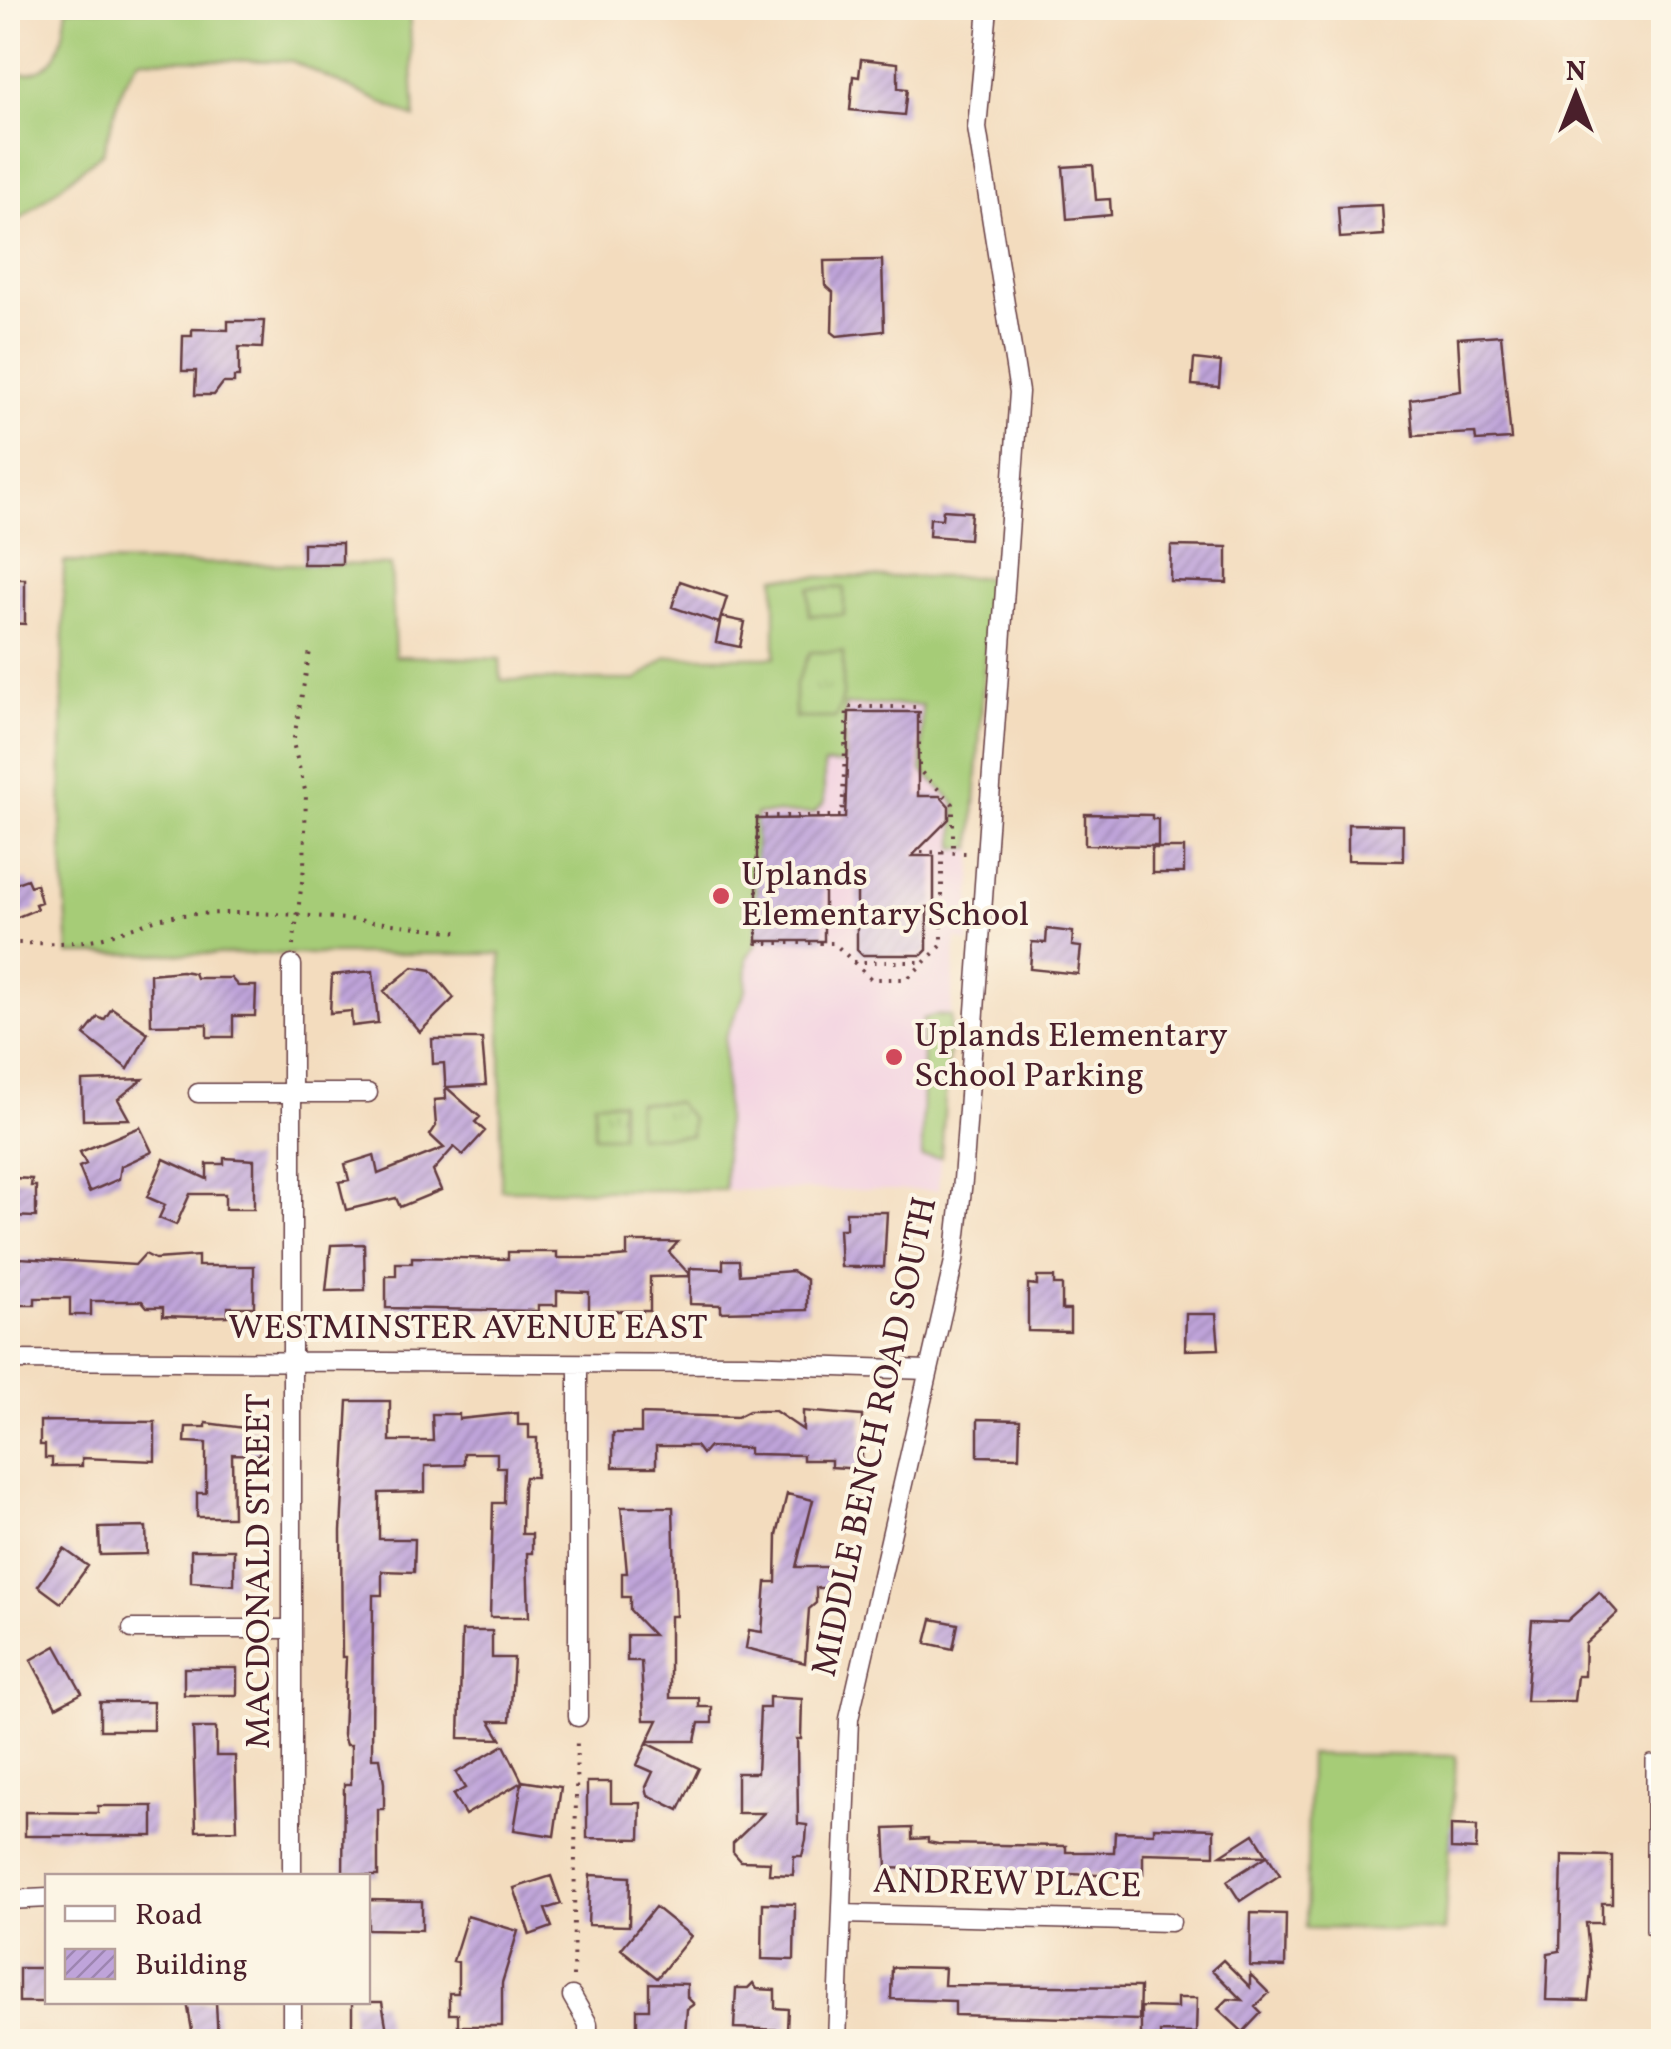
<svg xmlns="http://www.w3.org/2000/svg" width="1671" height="2049" font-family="Vollkorn,serif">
<defs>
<pattern id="park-tufts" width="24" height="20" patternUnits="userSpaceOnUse" patternTransform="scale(2.5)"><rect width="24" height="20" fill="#a6cc77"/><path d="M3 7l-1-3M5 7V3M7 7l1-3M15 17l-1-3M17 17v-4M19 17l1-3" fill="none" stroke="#90af67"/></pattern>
<pattern id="building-hatch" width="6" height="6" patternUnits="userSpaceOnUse" patternTransform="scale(2.5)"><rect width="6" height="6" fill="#bfa4da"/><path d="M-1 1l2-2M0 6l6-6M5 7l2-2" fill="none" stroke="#9d85b1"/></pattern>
</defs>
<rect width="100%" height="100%" fill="#fcf5e5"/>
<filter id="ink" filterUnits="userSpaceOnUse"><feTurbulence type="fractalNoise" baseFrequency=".01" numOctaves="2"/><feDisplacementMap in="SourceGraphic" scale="20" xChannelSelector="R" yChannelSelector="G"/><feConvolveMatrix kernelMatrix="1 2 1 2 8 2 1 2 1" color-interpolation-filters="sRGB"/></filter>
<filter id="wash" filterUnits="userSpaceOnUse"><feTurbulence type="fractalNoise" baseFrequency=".0048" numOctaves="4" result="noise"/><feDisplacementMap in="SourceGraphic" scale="40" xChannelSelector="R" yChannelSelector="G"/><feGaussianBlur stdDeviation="2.25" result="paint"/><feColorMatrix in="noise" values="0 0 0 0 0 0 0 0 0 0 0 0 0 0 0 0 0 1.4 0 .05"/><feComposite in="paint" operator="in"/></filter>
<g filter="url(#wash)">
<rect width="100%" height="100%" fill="#f3dcbe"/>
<!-- built -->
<path fill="#f2cfe1" d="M775,577H984L990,583L968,943L956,938L938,1190H501L500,680H637L667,657H775Z"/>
<!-- grass -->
<path fill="#a6cc77" stroke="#787651" stroke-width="2.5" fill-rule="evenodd" d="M67,8H409L415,118L292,61L139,59L123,84L103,152L8,229V74C58,77 61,50 67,8Z
M64,562L391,565L395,656L500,659L501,680H637L667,657H775V577H984L990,583L972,848H955V803L922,771V705H845L844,763L824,764V803L814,813L756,814V944L747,957L746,990L725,1038V1190H501V954H69L61,830ZM637,1103L691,1118V1135L638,1136Z
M936,1015L951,1016L941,1157H922L923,1019Z
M1309,1754L1456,1756L1444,1931L1306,1928Z"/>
<!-- park -->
<path fill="url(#park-tufts)" stroke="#787651" stroke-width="2.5" d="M809,588H844V615H809Z
M810,652H843V698L836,718H795V686Z
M594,1102H621V1136H594Z
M676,1102L691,1118V1136H637V1103Z"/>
<g id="blocks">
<!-- building -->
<path fill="url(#building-hatch)" d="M861,59L898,63V88L907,89L904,115L850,110L853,76L859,77Z
M1093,165L1096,200L1110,199L1111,215L1067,219L1063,167Z
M1382,205L1384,235L1340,238L1338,207Z
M882,260L884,331L837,336L832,332L833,292L825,285L824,261Z
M228,321H264L262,348L239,347V377H234V383H223L214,395H195L196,371H182L183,336H192V329L228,330Z
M1501,335L1511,439L1476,441L1475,433L1413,436L1410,399L1461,391L1458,338Z
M1194,359L1221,362L1219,387L1192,385Z
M943,510L971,512L969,539L929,536L930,518L942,519Z
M303,543H342V564H303Z
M1171,546L1227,547V583L1170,581Z
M8,579H25V624L8,623Z
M680,581L727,597L719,623L672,607Z
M721,617L745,622L740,647L716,642Z
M849,712H918V796H940L949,806V819L912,856H934V907H927V950L922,955H862L857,950V882H824V941H757V819L845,818Z
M1085,814L1152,815V819H1158V846L1085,845Z
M1348,824L1403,825V861L1348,860Z
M1152,848H1184V873H1152Z
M27,879L30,886L36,884L41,902L35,904L37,909L8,921V886Z
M1047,929L1073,932L1072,946L1081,947L1078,974L1030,969L1032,942L1046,943Z
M413,967L431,970L454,998L420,1032L384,991Z
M182,971L194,973L196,978H231L238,986H256L255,1016H233V1037H207V1024L151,1025L150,974Z
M373,971L378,1023L352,1026L351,1011L330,1013L332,975Z
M112,1008L148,1033L128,1069L84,1035L98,1017L104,1020Z
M432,1039H482L486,1085L446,1087L480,1117L475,1122L485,1131L463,1155L454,1147L433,1171L441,1190L400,1207L396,1198L346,1210L339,1182L349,1180L345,1164L374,1155L378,1174L444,1148L430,1135L436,1126L434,1100L446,1099L444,1063L433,1064Z
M143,1079L118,1099L129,1119L83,1120L82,1081Z
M140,1127L152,1152L121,1166L119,1179L89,1192L79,1167L86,1164L80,1152Z
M224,1158L254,1160V1209H225V1194H190L176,1225L159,1218L165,1205L147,1197L164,1159L207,1179V1164H224Z
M13,1178L32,1179L31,1186H36V1217L8,1216V1186H13Z
M846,1212H887L884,1267H841L839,1229H846Z
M627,1242H678L669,1252L690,1275V1268L723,1269V1260H739L740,1275L792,1271L807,1280V1310L721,1312V1305L690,1304V1276L650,1277V1311H589V1292L557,1291V1305H538V1311L386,1308V1276H396V1263H412V1257L508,1259V1252H557V1258H607L627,1256Z
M364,1244L365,1290L326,1291L331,1245Z
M145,1254L155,1259L198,1256V1266H254V1307H228V1316L194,1317L163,1316V1307H147L142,1301H91V1315H70V1298H35V1305H8V1267H20V1258L135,1265Z
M1037,1277H1054V1285H1062V1310H1070V1332L1028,1331V1284L1037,1285Z
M1186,1314H1216L1219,1349L1185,1350Z
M348,1401H390V1441H433L432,1414H459V1419L518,1413V1425H529V1438H537L536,1477H525L523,1487L522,1534H532V1553H527L529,1617H490L493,1503H504L505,1467H497V1453H464V1465L425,1466V1492L379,1493V1539H415L414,1572L382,1571V1595H373L372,1758H380L384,1783V1809H378V1876H343L344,1784H351V1745H346L343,1735L346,1657H342L341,1531Z
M749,1411H775L803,1430V1411L862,1416V1469L831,1467V1460H803V1455L749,1454V1448L708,1447L702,1454L696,1446H656V1467H613V1433H641V1414L737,1417Z
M978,1419L1020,1420L1019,1457L978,1456Z
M40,1421L155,1422V1461L82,1458V1466H52V1458H45V1445H40Z
M206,1423L260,1430L259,1455L232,1454L233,1517H197V1493H206V1443L185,1442L186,1427H206Z
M787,1494L813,1500L796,1567H829V1588H816V1603L809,1609L805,1663L746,1648L749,1630L762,1632L766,1582H776L777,1535Z
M621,1507H673L676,1616H670V1698H699V1707H712V1723H699L695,1741H648L658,1720H644L641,1661H627V1635H653L630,1611V1597H622V1573H627Z
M146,1527L147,1554L100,1555L99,1528Z
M64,1549L88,1566L61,1603L38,1586Z
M191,1550H234V1585L191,1582Z
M1599,1592L1618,1613L1585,1644L1584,1676H1577L1574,1701H1526L1532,1620L1567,1621Z
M932,1619L958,1624L953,1649L926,1643Z
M462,1631H492V1658H514L510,1721H490L501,1739L459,1738Z
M56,1646L82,1693L56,1707L31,1660Z
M184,1668H237V1695H184Z
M769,1697L802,1699L801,1739H797L798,1824L807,1825L806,1840L802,1856H794L793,1875L769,1874L770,1862L741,1861L733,1852V1843L764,1813H737V1773H757L760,1708H769Z
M100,1702H153V1730H100Z
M193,1728H216V1756H235L237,1830L196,1831Z
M647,1743L699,1768L679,1810L648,1795L646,1787L653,1772L637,1765Z
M504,1745L522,1781L561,1787L554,1836L514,1830L522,1782L465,1815L453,1795L465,1788L456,1773Z
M587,1782H611V1803H641L640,1839L587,1838Z
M98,1806H153V1836H25V1812L98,1813Z
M1451,1825L1477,1826L1476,1850L1451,1849Z
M1154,1827L1214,1829V1855L1143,1853V1874L1129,1876L887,1868L885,1829L912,1828V1839L928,1838V1842L938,1844L1066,1846V1852H1114L1115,1832L1154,1833Z
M1254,1834L1280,1875L1240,1901L1227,1881L1267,1856L1221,1855Z
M1562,1855L1612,1856V1903H1602V1923H1586L1591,1971L1588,2001L1546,2000L1548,1953L1560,1951Z
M590,1875L630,1877L629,1926L588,1925Z
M551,1876L561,1904L545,1909L552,1927L530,1935L514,1888Z
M368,1900L422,1901V1930L368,1929Z
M763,1903L795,1904L794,1960L762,1959Z
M655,1907L691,1936L657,1978L621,1949Z
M1251,1913L1286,1914L1285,1967L1250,1966Z
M467,1916L518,1931L502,1983V2026H458V2014H449V1993H458V1962L453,1961Z
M1223,1960L1250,1987V1974L1269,1993L1255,2007L1261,2013L1243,2032L1218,2009L1228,1999L1242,2000L1212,1970Z
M892,1967L945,1968L944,1985L1140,1987L1139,2020L955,2015V2001L891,1999Z
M19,1968H48V2002H19Z
M649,1983L687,1984V1997L694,2004L687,2009L685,2034H637V2009H649Z
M753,1983L757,1989L775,1990V2008L788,2009L787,2030L734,2028L736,1988H748Z
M1177,1998H1197L1196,2033L1160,2032V2042H1141V2007L1177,2008Z
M187,2002H216L218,2042H194Z
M352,2002H382L387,2031H352Z"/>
</g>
</g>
<g filter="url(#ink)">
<use href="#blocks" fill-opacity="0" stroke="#633b41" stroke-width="2.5"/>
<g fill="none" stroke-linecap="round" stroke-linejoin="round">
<!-- lane casing -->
<g stroke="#633b41" stroke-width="12">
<path id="lane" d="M1651,1760V1931H1664"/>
</g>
<!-- street casing -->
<g stroke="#633b41" stroke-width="21">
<path id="street" d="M292,965V1876
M198,1093H368
M8,1360L744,1364L928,1370
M132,1629H292
M578,1717V1364
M8,1900L48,1898
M842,1914L1171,1922
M572,1996L588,2024V2042
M292,2002V2042
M837,2042L849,1719L954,1261L963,1180L1019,392L977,128L988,8"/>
</g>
<!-- path -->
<path stroke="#633b41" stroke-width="4" stroke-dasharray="2.5 8" stroke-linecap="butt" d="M921,852L967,853
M942,852V945L907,979H871L834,943H757V816H842L847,707H919V770L953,804V852
M8,943C38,943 70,945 100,938C128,931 152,917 182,915C276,908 366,921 459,932
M293,946L304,868L306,794L293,743L310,651
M853,962H924
M573,1977L577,1736"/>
<!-- lane -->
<use href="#lane" stroke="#fff" stroke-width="9"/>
<!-- street -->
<use href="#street" stroke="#fff" stroke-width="18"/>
</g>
</g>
<!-- markers -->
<g fill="#d1495b" stroke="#fcf5e5" stroke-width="4">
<circle cx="721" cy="896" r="10"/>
<circle cx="894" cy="1057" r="10"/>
</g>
<g text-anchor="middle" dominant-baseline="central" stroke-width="8" stroke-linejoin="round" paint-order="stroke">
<!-- poi labels -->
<g font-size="35" fill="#4a1f2b" stroke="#fcf5e5" text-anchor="start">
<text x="741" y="876">Uplands<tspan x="741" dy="40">Elementary School</tspan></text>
<text x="914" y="1037">Uplands Elementary<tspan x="914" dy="40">School Parking</tspan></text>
</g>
<!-- street labels -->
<g font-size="35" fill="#4a1f2b" stroke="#fcf5e5">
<text x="468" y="1329">WESTMINSTER AVENUE EAST</text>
<text transform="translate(876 1437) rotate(-78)">MIDDLE BENCH ROAD SOUTH</text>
<text transform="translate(260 1571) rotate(-90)">MACDONALD STREET</text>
<text transform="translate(1007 1885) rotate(1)">ANDREW PLACE</text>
</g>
</g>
<!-- margin -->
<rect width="1671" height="2049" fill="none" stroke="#fcf5e5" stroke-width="40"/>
<!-- legend -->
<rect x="45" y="1874" width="325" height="130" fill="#fcf5e5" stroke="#b59f9b" stroke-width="2.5"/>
<rect x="65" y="1906" width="50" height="15" fill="#ffffff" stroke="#b59f9b" stroke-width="2.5"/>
<text x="135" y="1924" font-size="30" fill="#4a1f2b">Road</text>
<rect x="65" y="1949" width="50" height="30" fill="url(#building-hatch)" stroke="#b59f9b" stroke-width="2.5"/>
<text x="135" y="1974" font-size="30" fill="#4a1f2b">Building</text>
<!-- north arrow -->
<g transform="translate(1576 95)" stroke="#fcf5e5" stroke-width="8" paint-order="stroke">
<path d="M0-8L18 38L0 25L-18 38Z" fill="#4a1f2b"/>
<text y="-15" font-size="28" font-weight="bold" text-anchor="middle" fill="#4a1f2b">N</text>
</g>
</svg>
